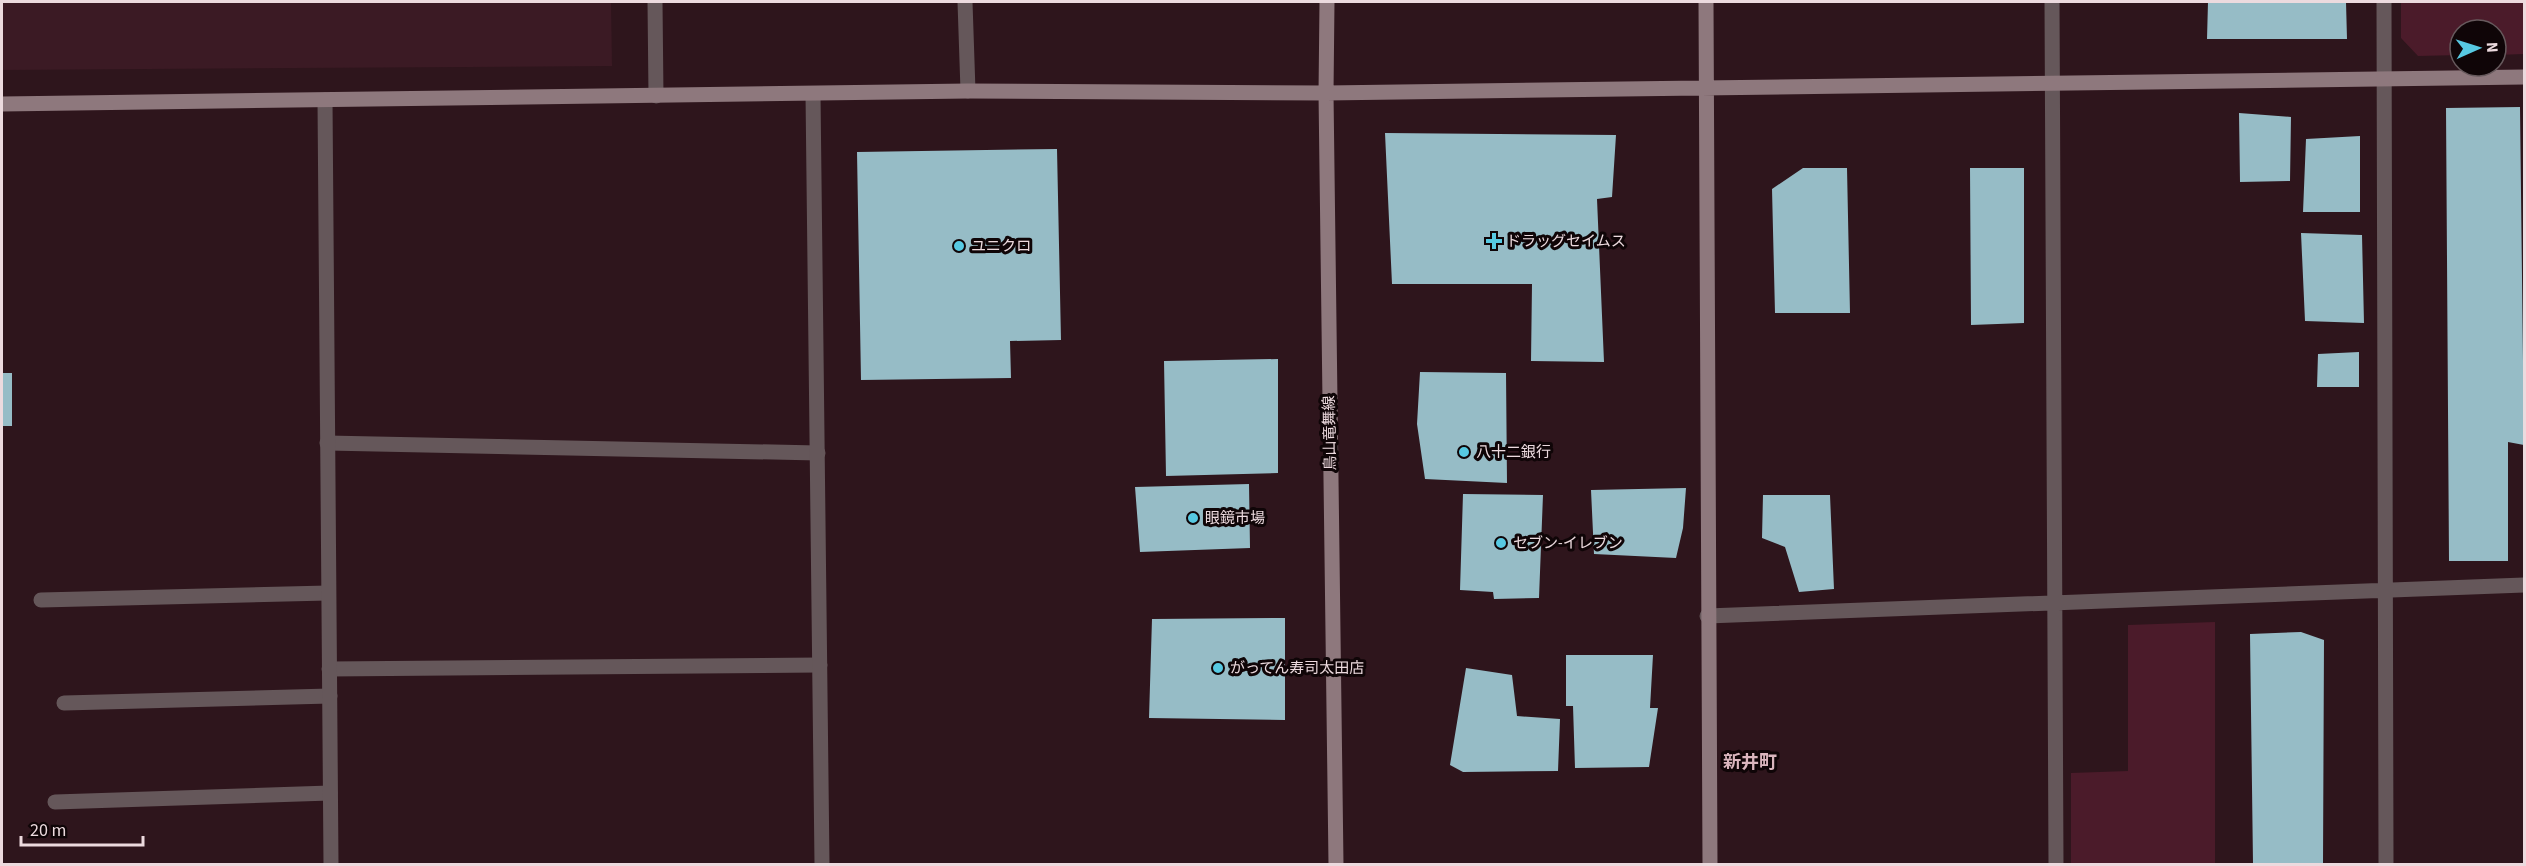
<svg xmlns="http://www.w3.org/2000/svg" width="2526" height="866" font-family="'Source Sans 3','Noto Sans JP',sans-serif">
<rect width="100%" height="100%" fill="#2e151c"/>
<!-- built -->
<path fill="#3b1a24" d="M2,2H611L612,66L2,70Z"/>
<!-- green -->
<path fill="#4b1b2a" d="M2401,2H2524V54L2496,55V30H2460V55L2418,56L2401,38Z
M2215,622V864H2071V773L2128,771V625Z"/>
<!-- building -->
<path fill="#96bcc6" d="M2208,2H2346L2347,39H2207Z
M2520,107L2524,445L2508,442V561H2449L2446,108Z
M2239,113L2291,117L2290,181L2240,182Z
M1385,133L1616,135L1612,197L1597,199L1604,362L1531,361L1532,284H1392Z
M2360,136V212H2303L2306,139Z
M1057,149L1061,340L1010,341L1011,378L861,380L857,152Z
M1803,168H1847L1850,313H1775L1772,189Z
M1970,168H2024V323L1971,325Z
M2301,233L2362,235L2364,323L2305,321Z
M2359,352V387H2317L2318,354Z
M1278,359V473L1166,476L1164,361Z
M1420,372L1506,373L1507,483L1425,479L1417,424Z
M2,373H12V426H2Z
M1249,484L1250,548L1140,552L1135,487Z
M1686,488L1683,528L1676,558L1594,554L1591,490Z
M1463,494L1543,495L1539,598L1494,599L1493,592L1460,590Z
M1763,495H1830L1834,589L1799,592L1785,547L1762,538Z
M1285,618V720L1149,718L1152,619Z
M2301,632L2324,640L2323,864H2253L2250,634Z
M1566,655H1653L1650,708H1658L1649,767L1575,768L1573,706H1566Z
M1466,668L1512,675L1517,716L1560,719L1558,771L1463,772L1450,765Z"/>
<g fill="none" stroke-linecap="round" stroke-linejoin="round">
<!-- lane -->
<path stroke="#65575a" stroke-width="15" d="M327,443L818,453
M41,600L328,593
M329,669L820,665
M64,703L330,696
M55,802L330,793"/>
<!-- street -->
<path stroke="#65575a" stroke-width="15" d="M655,2L656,96
M965,2L968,91
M2052,2L2056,864
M2384,2L2386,864
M813,94L822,864
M325,100L331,864
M1707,616L2524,585"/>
<!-- secondary -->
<path stroke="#8e787d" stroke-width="15" d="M1327,2L1326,93L1336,864
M1706,2L1710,864
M2,104L968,91L1326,93L2524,77"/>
</g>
<!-- markers -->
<g fill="#57c9e2" stroke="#0f0507" stroke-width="2">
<path d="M1491 232h6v6h6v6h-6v6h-6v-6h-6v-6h6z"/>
<circle cx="959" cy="246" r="6"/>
<circle cx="1464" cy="452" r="6"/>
<circle cx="1193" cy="518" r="6"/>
<circle cx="1501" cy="543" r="6"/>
<circle cx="1218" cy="668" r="6"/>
</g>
<g text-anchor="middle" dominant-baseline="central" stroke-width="6" stroke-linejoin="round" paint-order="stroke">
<!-- poi labels -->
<g font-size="15" fill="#ecdade" stroke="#0f0507" text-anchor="start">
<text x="1506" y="241">ドラッグセイムス</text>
<text x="971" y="246">ユニクロ</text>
<text x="1476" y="452">八十二銀行</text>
<text x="1205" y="518">眼鏡市場</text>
<text x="1513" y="543">セブン-イレブン</text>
<text x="1230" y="668">がってん寿司太田店</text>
</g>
<!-- street labels -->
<g font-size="15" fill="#ecdade" stroke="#0f0507">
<text transform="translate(1330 433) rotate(-91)">鳥山竜舞線</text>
</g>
<!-- quarter labels -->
<g font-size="18" font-weight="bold" fill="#d9b5bd" stroke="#0f0507">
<text x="1750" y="762">新井町</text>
</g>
</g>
<!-- border -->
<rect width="2526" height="866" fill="none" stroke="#ecdade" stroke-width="6"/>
<!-- north arrow -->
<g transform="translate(2478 48) rotate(87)"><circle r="28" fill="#0f0507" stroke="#675a5d" stroke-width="1.5"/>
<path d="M0-4.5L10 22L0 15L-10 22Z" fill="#57c9e2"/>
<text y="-9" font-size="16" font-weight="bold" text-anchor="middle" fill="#ecdade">N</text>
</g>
<!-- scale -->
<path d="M21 836v9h122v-9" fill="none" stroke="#ecdade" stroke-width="3"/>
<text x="30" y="836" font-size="18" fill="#ecdade" stroke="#0f0507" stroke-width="4.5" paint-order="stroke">20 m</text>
</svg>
